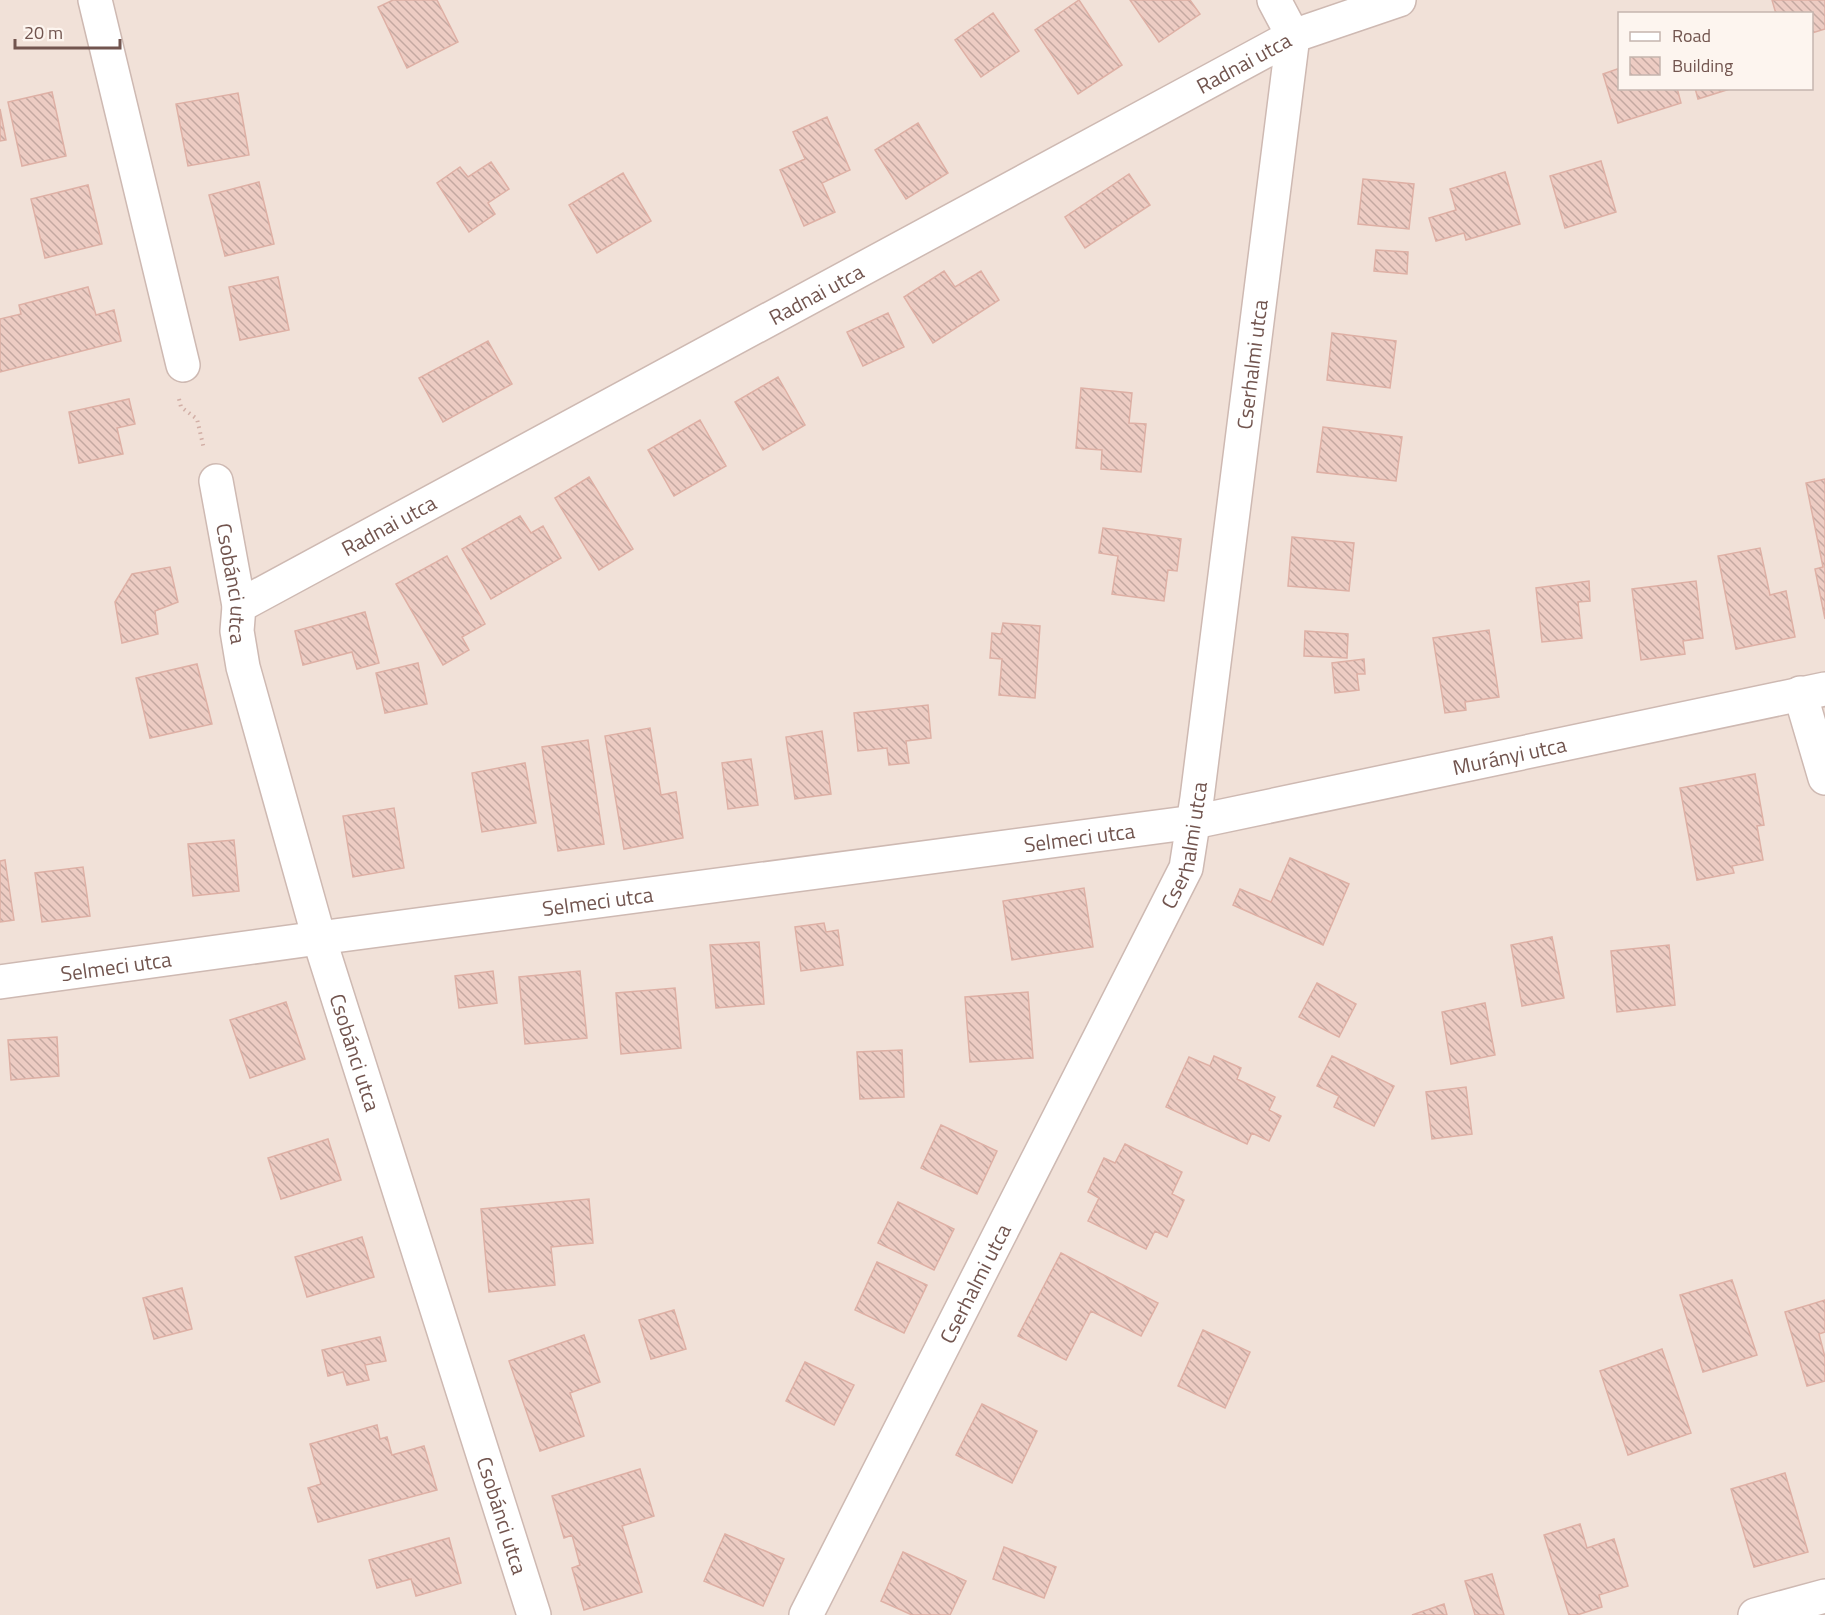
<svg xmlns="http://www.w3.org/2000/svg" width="1825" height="1615" font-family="'Titillium Web',sans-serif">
<defs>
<pattern id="building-back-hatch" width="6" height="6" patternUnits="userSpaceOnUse" patternTransform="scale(1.5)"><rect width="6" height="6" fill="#edccc3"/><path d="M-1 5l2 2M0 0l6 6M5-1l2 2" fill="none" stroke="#c4a8a1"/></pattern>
</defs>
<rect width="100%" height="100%" fill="#faf0e9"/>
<!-- residential -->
<path fill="#f1e1d8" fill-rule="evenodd" d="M0,0H1825V1615H0ZM1620,14H1812V88H1620Z"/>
<!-- building -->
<path fill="url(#building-back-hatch)" stroke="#deb0a5" stroke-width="1.5" d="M393,0H437L458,42L407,68L378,7Z
M1079,0L1122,65L1078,94L1035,30Z
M1130,0H1190L1200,14L1159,42Z
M1772,0H1825V29L1812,33V14H1776Z
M993,13L1019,51L981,77L955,40Z
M1620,68V88H1677L1681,103L1618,123L1603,74Z
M1695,88H1733L1698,99Z
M52,92L66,156L22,166L8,102Z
M238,93L249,155L188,166L176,104Z
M0,109L6,140L0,141Z
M827,117L850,170L822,183L835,212L804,226L780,170L805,159L793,132Z
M918,123L948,173L906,199L875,150Z
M1601,161L1616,212L1565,228L1550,176Z
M491,162L509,189L488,203L495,214L469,232L437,183L460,167L468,177Z
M1505,172L1520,224L1466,240L1464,233L1436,241L1429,218L1456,210L1450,189Z
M623,173L651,221L597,253L569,205Z
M1129,174L1150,205L1085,248L1065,217Z
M1363,179L1414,184L1409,229L1358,224Z
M259,182L274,244L225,256L209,195Z
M88,185L102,244L45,258L31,199Z
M1376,250L1408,252L1407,274L1374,271Z
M944,271L955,287L981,271L999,300L933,343L904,297Z
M278,277L289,330L240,340L229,287Z
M88,287L96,315L114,310L121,341L0,372V319L21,314L19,305Z
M888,313L904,347L863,366L847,332Z
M1332,333L1396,341L1390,388L1327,380Z
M488,341L512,384L443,422L419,378Z
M778,377L805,425L763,450L735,402Z
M1081,388L1132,393L1129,423L1146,424L1141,472L1101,469L1102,450L1076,448Z
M129,399L135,424L117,428L123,454L79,463L69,412Z
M700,420L726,466L674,496L648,450Z
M1323,427L1402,437L1396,481L1317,472Z
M589,477L633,549L599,570L555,498Z
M1825,479V619L1815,569L1823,567L1806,483Z
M520,516L531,533L543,526L561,558L491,599L462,549Z
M1103,528L1181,539L1177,571L1168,570L1164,601L1112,594L1118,556L1099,553Z
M1292,537L1354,543L1349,591L1288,586Z
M1760,548L1770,595L1786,591L1795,637L1736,649L1718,556Z
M447,556L485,624L462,637L469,650L443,665L396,584Z
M170,567L178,602L155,611L158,634L122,643L115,602L132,574Z
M1589,581L1590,601L1578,602L1582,638L1542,642L1536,588Z
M1696,581L1703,638L1683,641L1685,654L1641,660L1632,589Z
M365,612L379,663L357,669L352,652L303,665L295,631Z
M1003,623L1040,626L1035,698L999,695L1002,659L990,658L992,633L1001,634Z
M1489,630L1499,697L1465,702L1466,710L1445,713L1433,638Z
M1305,631L1348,634L1347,658L1304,656Z
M1364,659L1365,674H1357L1359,690L1335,693L1332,663Z
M418,663L427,704L385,713L376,673Z
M197,664L212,724L150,738L136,678Z
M928,705L931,738L906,741L909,763L889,765L887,748L858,751L854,713Z
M650,728L661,795L676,792L683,838L624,849L605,736Z
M822,731L831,794L795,799L786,737Z
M588,740L604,844L558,851L542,747Z
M751,759L758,805L728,809L722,763Z
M525,763L536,823L482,832L472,773Z
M1755,774L1764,825L1757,826L1763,860L1732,866L1734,873L1697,880L1680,788Z
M394,808L404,868L353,877L343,816Z
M234,840L239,891L193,896L188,844Z
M1290,858L1349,884L1323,945L1233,905L1240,889L1271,902Z
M5,860L14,920L0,922V861Z
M83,867L90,916L42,922L35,873Z
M1084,888L1093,947L1012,960L1003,901Z
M824,923L826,932L838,930L843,965L801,971L795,927Z
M1552,937L1564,998L1522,1006L1511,945Z
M759,942L764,1004L716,1008L710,945Z
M1669,945L1675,1005L1617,1012L1611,951Z
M493,971L497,1003L459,1008L455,976Z
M580,971L587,1038L525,1044L519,977Z
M1317,983L1356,1004L1339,1037L1299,1017Z
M675,988L681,1048L621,1054L616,993Z
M1028,992L1033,1058L970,1062L965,997Z
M286,1002L305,1059L250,1078L230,1020Z
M1485,1003L1495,1055L1451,1064L1442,1012Z
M57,1037L59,1076L11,1080L8,1040Z
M902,1050L904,1097L860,1099L857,1052Z
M1214,1056L1241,1068L1237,1079L1275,1097L1269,1110L1281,1116L1269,1141L1252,1133L1247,1144L1166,1107L1189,1057L1210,1066Z
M1332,1056L1394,1086L1374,1126L1334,1107L1339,1096L1317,1086Z
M1466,1087L1472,1134L1432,1139L1426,1092Z
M941,1125L997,1151L977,1194L921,1168Z
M328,1139L341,1180L281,1199L268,1158Z
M1125,1144L1182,1172L1172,1194L1184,1200L1167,1237L1155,1231L1146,1249L1088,1221L1099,1198L1088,1192L1104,1158L1115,1163Z
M589,1199L593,1243L551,1247L555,1285L489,1292L481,1209Z
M898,1202L954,1229L934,1270L878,1243Z
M362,1237L374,1277L307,1297L295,1257Z
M1061,1253L1158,1303L1141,1336L1091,1311L1066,1360L1018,1336Z
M877,1262L927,1285L904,1333L855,1310Z
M1732,1280L1757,1355L1703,1372L1680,1295Z
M182,1288L192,1329L154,1339L143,1298Z
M1825,1300V1332L1819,1334L1825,1357V1381L1807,1386L1785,1312Z
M674,1310L686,1349L651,1359L639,1320Z
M1203,1330L1250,1352L1225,1408L1178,1386Z
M584,1335L600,1382L570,1393L584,1436L540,1451L509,1361Z
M380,1337L386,1361L365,1365L369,1380L347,1385L343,1372L328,1376L322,1350Z
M1662,1349L1691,1433L1628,1455L1600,1371Z
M805,1362L854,1385L834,1425L786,1401Z
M982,1404L1037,1431L1012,1483L956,1455Z
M377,1425L380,1439L387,1437L392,1455L424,1446L437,1490L318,1522L308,1488L321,1484L310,1444Z
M640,1469L654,1516L622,1526L642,1592L584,1610L572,1568L580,1565L572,1535L564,1538L552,1496Z
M1785,1473L1808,1552L1754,1567L1731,1489Z
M1580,1524L1587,1548L1614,1539L1628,1586L1599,1595L1602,1607L1577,1615H1569L1544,1535Z
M725,1534L784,1559L763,1606L704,1581Z
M449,1538L461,1583L416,1596L411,1579L377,1588L369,1560Z
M1004,1547L1056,1567L1044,1598L993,1579Z
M903,1552L966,1581L950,1615H912L881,1601Z
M1492,1574L1504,1615H1475L1465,1581Z
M1444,1604L1447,1615H1412Z"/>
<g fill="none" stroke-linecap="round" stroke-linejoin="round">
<!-- street casing -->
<g stroke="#ceb9b2" stroke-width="36">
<g id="street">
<path d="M95,0L183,365"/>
<path id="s1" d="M216,481L239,606L237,631L243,667L319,938L534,1615"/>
<path id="s2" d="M239,606L1293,36L1399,0"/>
<path d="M1800,693L1825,778"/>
<path id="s3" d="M0,982L319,938L1194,822L1825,689"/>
<path id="s4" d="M806,1615L1186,868L1197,798L1293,36L1274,0"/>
<path d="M1755,1615L1825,1596"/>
</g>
</g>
<!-- path -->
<path stroke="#d2afa6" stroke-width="4" stroke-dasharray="1.5 4.5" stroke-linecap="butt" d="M179,399L181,407L197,419L204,449"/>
<!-- street -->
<use href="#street" stroke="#fff" stroke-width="33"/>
</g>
<g text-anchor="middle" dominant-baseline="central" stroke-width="4.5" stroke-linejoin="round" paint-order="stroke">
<!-- street labels -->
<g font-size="21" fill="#72554f" stroke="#fdf5ef">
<text stroke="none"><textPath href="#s2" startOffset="1142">Radnai utca</textPath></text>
<text stroke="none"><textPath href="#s2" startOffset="656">Radnai utca</textPath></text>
<text stroke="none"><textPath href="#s4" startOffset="1346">Cserhalmi utca</textPath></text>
<text stroke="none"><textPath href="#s2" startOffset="170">Radnai utca</textPath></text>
<text stroke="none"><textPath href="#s1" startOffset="104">Csobánci utca</textPath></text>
<text stroke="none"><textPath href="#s3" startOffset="1527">Murányi utca</textPath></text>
<text stroke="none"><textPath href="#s3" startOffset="1089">Selmeci utca</textPath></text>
<text stroke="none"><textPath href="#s4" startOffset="860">Cserhalmi utca</textPath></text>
<text stroke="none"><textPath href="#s3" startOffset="603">Selmeci utca</textPath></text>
<text stroke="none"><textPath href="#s3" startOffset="117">Selmeci utca</textPath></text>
<text stroke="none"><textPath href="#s1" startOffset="590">Csobánci utca</textPath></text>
<text stroke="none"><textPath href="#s4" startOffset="372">Cserhalmi utca</textPath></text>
<text stroke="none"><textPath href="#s1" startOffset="1076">Csobánci utca</textPath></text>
</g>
</g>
<!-- legend -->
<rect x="1618" y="12" width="195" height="78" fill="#fdf5ef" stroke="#c5b5af" stroke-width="1.5"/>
<rect x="1630" y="32" width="30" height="9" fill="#ffffff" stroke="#c5b5af" stroke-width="1.5"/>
<text x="1672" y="42" font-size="18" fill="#72554f">Road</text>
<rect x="1630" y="57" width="30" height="18" fill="url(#building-back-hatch)" stroke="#c5b5af" stroke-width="1.5"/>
<text x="1672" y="72" font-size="18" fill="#72554f">Building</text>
<!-- scale -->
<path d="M15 39v9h105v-9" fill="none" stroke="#72554f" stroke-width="3"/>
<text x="24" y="39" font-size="18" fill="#72554f" stroke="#fdf5ef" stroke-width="4.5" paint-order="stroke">20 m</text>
</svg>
